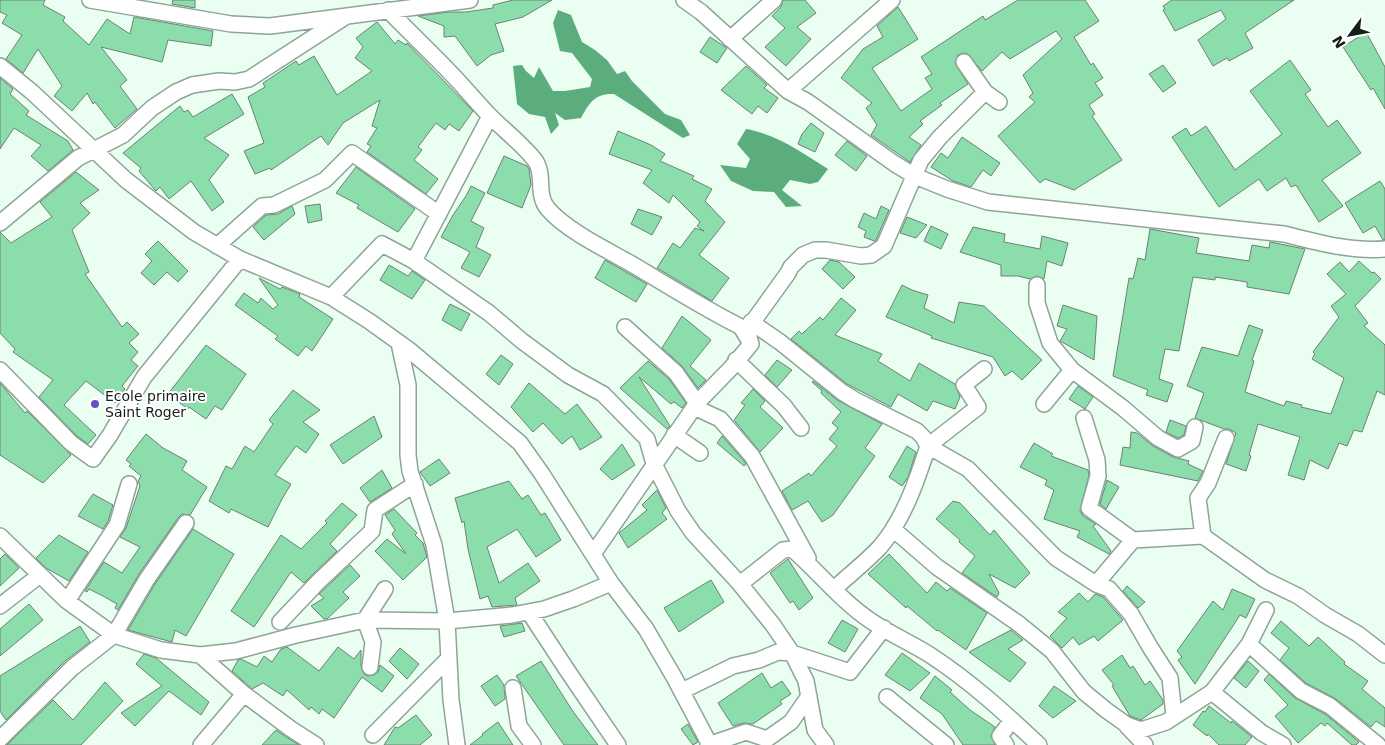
<svg xmlns="http://www.w3.org/2000/svg" width="1385" height="745" font-family="'DejaVu Sans',sans-serif">
<rect width="100%" height="100%" fill="#eafef1"/>
<!-- water -->
<path fill="#5bad7e" d="M558,10L571,15L582,42L595,50L607,60L617,74L625,71L632,81L665,114L681,120L690,135L683,138L614,94C595,93 589,103 581,118L565,120L555,113L559,125L551,134L545,117L529,114L517,104L513,66L522,65L526,71L534,78L539,67L553,91H565L590,87L592,79L572,53L560,51L553,23Z
M746,129C776,134 803,153 828,169L818,182L810,184L790,180L782,190L802,206L786,207L774,192L753,191L731,181L720,165L746,168L750,159L737,144Z"/>
<!-- building -->
<path fill="#8bddac" stroke="#6c8274" d="M0,0H45L43,5L65,17L63,21L89,45L107,19L130,34L134,17L213,31L211,46L168,40L162,62L101,47L127,80L120,86L137,109L115,128L95,102L93,104L87,93L72,111L54,96L62,86L38,49L23,73L6,59L22,35L2,23L7,15L0,12Z
M173,0H195V8L172,4Z
M513,0H552L523,17L495,24L504,51L491,55L477,66L455,36L444,37V26L418,16L449,12H466L493,8V5Z
M783,0H805L816,13L797,27L811,39L786,66L765,47L785,28L772,16L781,7Z
M1018,0H1085L1099,21L1074,37L1091,65L1093,63L1103,78L1095,83L1103,95L1089,105L1095,114L1092,116L1122,160L1074,190L1045,179L1040,183L998,136L1035,102L1029,97L1033,93L1023,75L1062,39L1056,31L1010,59L1002,52L982,71L968,54L963,53L958,55L955,63L968,84L940,103L942,105L920,121L923,124L909,137L921,145L910,162L871,135L877,125L866,108L872,103L841,78L863,49L883,37L877,26L898,7L918,39L872,68L901,111L932,89L925,78L932,74L921,57L983,16L985,20Z
M1172,0H1294L1245,33L1253,48L1229,61L1227,58L1213,66L1198,40L1226,19L1221,10L1175,31L1163,10L1165,9L1163,6Z
M377,22L395,44L398,40L406,45L407,43L473,111L459,131L449,124L445,130L436,123L418,147L422,150L414,160L438,179L426,194L367,152L371,146L367,144L377,128L372,126L380,100L343,123L328,145L321,136L271,170L270,168L255,174L244,151L264,143L248,97L265,87L263,83L296,61L299,65L314,56L337,95L372,71L355,58L363,47L356,38Z
M1366,32L1385,67V109L1373,88L1371,90L1343,47Z
M710,37L727,48L717,63L700,52Z
M1290,60L1311,90L1305,94L1328,127L1337,120L1361,153L1322,180L1343,206L1319,222L1296,185L1291,187L1286,178L1267,191L1259,179L1219,207L1172,137L1186,128L1191,136L1206,126L1235,170L1282,134L1250,91Z
M1163,65L1176,83L1163,92L1149,74Z
M746,66L767,85L764,88L778,98L767,113L758,106L752,114L721,90Z
M0,78L13,89L10,94L29,111L26,115L68,141L73,150L48,171L31,156L41,145L14,128L0,149Z
M232,94L244,114L204,138L229,155L209,180L224,202L212,211L191,181L169,199L160,187L156,191L139,171L141,168L123,153L180,106L184,112L188,110L193,117Z
M811,123L824,133L815,152L798,144L802,134Z
M618,131L651,145L665,154L660,161L694,176L692,179L712,189L705,201L725,222L699,255L729,278L712,301L657,268L673,243L680,248L695,228L704,231L697,226L700,222L673,195L669,203L643,183L652,170L609,154Z
M962,137L1000,163L991,176L983,170L971,187L953,181L931,167L941,153L948,158Z
M847,141L867,156L856,171L835,155Z
M504,156L527,166L529,169L531,185L522,208L487,193Z
M356,167L415,209L398,232L357,208L359,205L336,193Z
M76,172L99,190L80,203L90,213L72,230L89,272L85,274L122,327L127,322L139,334L129,343L138,352L131,360L138,366L122,386L125,389L115,403L86,381L64,405L96,435L88,444L77,436L39,397L53,380L13,352L15,349L0,333V232L11,243L52,217L40,202Z
M1380,181L1385,189V240H1383L1375,226L1363,233L1345,203Z
M471,186L485,193L471,221L484,228L476,247L491,255L479,277L461,268L470,252L441,237L453,215L466,196Z
M320,204L322,220L308,223L305,206Z
M292,206L295,214L264,240L253,227L266,215L278,214Z
M881,206L889,210L876,240L874,241L864,237L866,231L858,227L864,213L876,219Z
M638,209L662,217L652,235L631,224Z
M907,217L927,225L916,238L900,233Z
M931,226L948,234L941,249L924,241Z
M973,227L1005,234L1004,242L1040,249L1042,236L1068,243L1062,266L1047,261L1044,279L1037,276L1030,279L1018,276H1001V265L960,252Z
M1150,229L1199,238L1196,253L1249,261L1252,245L1269,248L1270,242L1305,249L1289,294L1247,287V282L1215,277V280L1193,277L1179,351L1165,349L1159,379L1173,384L1167,402L1146,395L1148,390L1113,376L1129,278L1133,279L1138,258L1145,260Z
M158,241L188,271L178,282L167,272L154,285L141,273L152,261L145,254Z
M605,260L647,284L636,302L595,278Z
M830,260L839,262L855,277L843,289L822,269Z
M1359,261L1372,273L1374,272L1381,279L1355,306L1368,323L1364,326L1385,345V395L1377,391L1362,432L1354,430L1347,446L1339,443L1328,469L1310,460L1304,480L1288,475L1300,437L1258,424L1249,455L1251,456L1246,471L1226,464L1236,433L1229,429H1224L1195,418L1204,393L1187,386L1202,347L1238,356L1249,325L1263,330L1252,360L1254,361L1245,392L1284,406L1286,401L1302,405L1301,407L1331,414L1344,378L1312,359L1315,354L1313,352L1339,317L1331,306L1346,294L1327,274L1340,262L1349,272Z
M389,265L408,276L412,271L425,280L412,299L380,280Z
M259,278L280,289L282,287L300,294L299,297L333,319L312,351L306,346L298,356L275,339L278,336L235,305L244,293L258,303L261,298L273,309L278,305Z
M902,285L912,290L928,295L924,308L954,323L959,302L984,306L1042,360L1022,380L1012,371L1005,376L993,357L931,338L932,336L886,317Z
M841,298L856,310L835,335L882,354L878,361L910,381L919,363L955,384L960,397L955,409L933,401L927,411L898,394L891,407L847,384L791,339L799,331L802,334L820,317L823,320Z
M450,304L470,314L461,331L442,320Z
M1063,305L1097,316L1094,360L1060,341L1067,329L1057,326Z
M682,316L711,340L690,366L706,380L698,388L682,366L662,348Z
M206,345L246,374L222,410L215,406L206,419L189,407L188,409L168,394Z
M501,355L513,364L499,385L486,374Z
M777,360L792,370L777,387L765,375Z
M648,361L669,379L686,403L682,408L674,402L671,404L639,377L670,426L667,429L620,388Z
M813,381L837,400L882,424L865,448L875,456L833,515L822,522L808,501L792,510L782,491L809,473L811,476L837,446L829,439L838,428L832,423L841,412L821,393L822,391L812,382Z
M0,383L25,413L27,411L71,455L43,483L0,455Z
M529,383L565,414L577,404L602,437L580,450L572,436L562,444L543,423L533,432L511,407Z
M1078,386L1093,397L1085,409L1069,399Z
M753,389L765,401L760,407L783,428L760,452L734,420L745,405L741,403Z
M293,390L320,410L303,422L319,434L306,453L296,446L275,475L291,484L282,499L268,527L231,509L229,513L209,501L226,466L232,469L245,446L254,452L273,424L269,420Z
M374,416L382,437L343,464L330,445Z
M1170,420L1186,426L1184,435L1178,438L1166,432Z
M1131,432L1137,433L1153,446L1173,457L1189,461L1188,464L1203,471L1198,481L1120,465L1123,447L1130,448Z
M146,434L163,448L187,461L182,470L207,487L190,515L182,514L178,518L139,574L118,610L115,608L117,604L103,596L89,589L87,592L85,591L104,562L122,573L140,547L120,537L126,528L140,486L138,481L141,476L129,466L131,464L126,460Z
M722,436L744,461L746,464L744,466L717,443Z
M1034,443L1053,454L1051,456L1088,470L1089,475L1080,511L1083,516L1096,524L1093,526L1111,551L1109,554L1077,537L1080,531L1044,519L1054,490L1045,485L1047,480L1020,467Z
M622,444L635,465L612,480L600,469Z
M907,446L916,452L908,477L902,486L889,477Z
M439,459L450,473L430,486L420,472Z
M382,470L392,488L370,502L360,488Z
M1107,480L1119,487L1106,509L1100,504Z
M509,481L522,499L528,495L541,515L545,513L561,540L536,557L517,529L487,547L499,583L528,563L540,581L515,598L517,605L492,607L488,596L480,599L468,549L464,521L462,523L455,498Z
M657,490L666,508L662,513L667,519L628,548L619,533L647,510L642,505Z
M93,494L113,505L108,521L103,529L78,516Z
M953,501L960,503L990,535L994,530L1030,573L1015,588L989,574L999,593L997,597L962,573L975,556L959,542L960,540L936,519Z
M342,503L357,515L330,544L337,551L304,583L291,572L254,627L231,611L281,535L301,549L327,523L325,521Z
M394,509L417,533L415,535L423,543L427,557L403,580L375,551L387,539L406,554L392,534L395,530L385,515Z
M193,529L234,554L186,636L175,630L172,642L128,630L155,584Z
M59,535L88,552L69,581L46,568L36,558Z
M5,554L19,568L0,586V559Z
M889,554L927,593L936,582L947,591L950,588L987,613L966,650L938,630L937,631L907,606L906,608L868,574Z
M788,559L813,598L799,610L793,601L790,603L770,573Z
M350,565L360,576L343,592L349,598L327,619H324L311,606L324,598L319,594Z
M711,580L724,602L679,632L664,608Z
M1127,586L1145,602L1138,608L1123,591Z
M1232,589L1255,599L1246,618L1240,615L1195,684L1178,660L1182,657L1177,651L1213,601L1223,610Z
M1079,593L1088,602L1095,594L1103,597L1123,620L1098,641L1094,636L1079,645L1073,637L1062,648L1050,636L1067,618L1058,612Z
M29,604L43,620L0,656V629Z
M842,620L858,629L845,652L828,643Z
M1281,621L1309,646L1318,637L1345,662L1344,664L1368,681L1362,689L1385,708V727L1376,721L1371,727L1336,699L1306,683L1280,660L1289,648L1271,633Z
M522,623L525,631L504,637L500,626Z
M80,626L90,642L65,661L6,720L0,711V676Z
M1011,630L1023,640L1008,649L1026,663L1010,682L969,652Z
M287,647L319,671L338,647L354,659L361,650V666L364,674L368,676L374,675L378,672L380,665L394,676L382,692L362,677L334,718L322,709L319,714L311,707L309,710L287,690L283,696L263,683L252,689L232,671L238,660L241,659L257,667L264,656L272,662L281,649Z
M400,648L419,664L407,679L389,661Z
M902,653L930,673L910,691L885,675Z
M144,654L156,658L209,702L201,715L169,691L135,726L121,713L162,686L136,664Z
M1122,655L1130,668L1133,666L1145,685L1150,681L1163,700V704L1141,720L1130,716L1112,686L1114,685L1102,670Z
M541,661L572,710L598,745H564L516,676Z
M1248,661L1259,671L1246,688L1234,678Z
M762,673L771,688L782,681L791,694L780,701L782,704L753,724L744,723L733,726L718,703Z
M1269,674L1295,698L1325,714L1359,742L1356,745H1352L1327,723L1325,726L1321,723L1298,743L1275,716L1288,705L1264,680Z
M497,675L504,685L505,699L495,706L481,686Z
M935,676L952,690L950,692L970,710L995,727L991,736L995,745H963L942,714L920,698Z
M105,682L123,701L81,745H7L53,700L73,720Z
M1054,686L1076,701L1053,718L1039,706Z
M1209,706L1231,723L1232,721L1252,737L1245,745H1219L1208,734L1207,736L1193,725L1203,711L1205,712Z
M416,715L432,735L420,745H384L395,727L398,728Z
M498,722L513,745H470L483,735L482,734Z
M688,724L698,742L693,745L681,729Z
M276,730L286,737L299,745H262Z"/>
<g fill="none" stroke-linecap="round" stroke-linejoin="round">
<!-- minor casing -->
<g stroke="#8ea596" stroke-width="18">
<path id="minor" d="M90,0L231,24L270,26L470,0
M684,0L701,12L788,91L808,102L895,164L915,176L947,189L988,202L1284,234C1317,242 1351,252 1385,249
M388,10C412,35 437,58 460,83C470,94 480,106 491,117C505,131 521,143 534,159C546,174 535,194 548,209C566,230 605,249 630,263C667,285 703,308 741,327L750,342
M730,39L774,0
M0,66L32,92L126,180L194,232L240,259L331,297L369,321L408,349L520,443L542,474L611,583L646,629L674,677L710,745
M788,91L892,0
M985,92L999,102
M0,223L78,158L123,135L152,108L176,92L192,85L219,81L235,82L249,79L345,17
M217,246L262,206L274,205L325,180L352,153L439,214
M414,261L490,116
M1037,285V303L1050,343L1072,370L1123,408L1158,438L1178,449L1192,441L1195,427
M331,297L382,244L414,261L489,313L522,341L568,375L603,394L647,439L654,464L678,511L693,533L740,584L773,625L792,653L806,681L815,730L826,745
M751,322L780,342L842,392L855,400L917,431L923,437L928,446C917,480 904,519 880,547C866,562 849,575 834,589
M625,327L676,373L697,403
M399,343L408,385V455L410,471L434,545L447,621L451,700L457,745
M736,360L784,406L801,428
M984,369L964,385L978,407L928,446L968,469L1056,558L1096,584L1109,589L1131,614L1150,647L1170,678L1174,716
M0,370L71,443L93,459L110,435L144,377L240,259
M1044,404L1072,370
M694,407L720,419L752,456L808,558
M1084,418L1097,460L1098,476L1089,508L1133,540L1096,584
M674,435L700,453
M1226,438L1208,483L1198,498L1203,536L1265,580L1298,596L1325,615L1358,634L1385,655
M893,529L937,567L1019,624L1052,651L1084,692L1106,710L1127,725L1141,730L1166,722L1212,692L1249,644L1266,610
M0,536L67,601L114,635L161,650L200,655L236,651L296,635L365,620L447,621L512,615L544,609L573,599L611,583
M1133,540L1203,536
M593,554L697,403L731,368L751,344L747,330L788,273L791,267L803,255L815,250H826L861,256L871,255L884,246L921,160L940,137L985,92L964,62
M740,584L783,550L792,549C819,572 841,601 871,621C890,634 911,643 930,655C970,681 1005,713 1039,745
M67,601L117,525L129,484
M0,606L40,575
M529,612L567,670L618,745
M280,622L318,582L372,531L375,510L415,484
M1249,644L1301,691L1330,706L1378,745
M200,655L244,694L201,745
M370,667L373,642L365,620L385,589
M513,688L519,726L533,745
M682,691L733,666L759,660L778,652L792,653L850,672L884,628
M1212,692L1262,733L1283,745
M244,694L291,729L316,745
M887,697L946,745
M1127,726L1145,745
M373,735L449,658
M0,739L72,668L114,635L147,579L186,523
M708,745L746,732L767,739L791,722L809,696
M1006,745L1000,736L1012,720"/>
</g>
<!-- minor -->
<use href="#minor" stroke="#fff" stroke-width="15"/>
</g>
<!-- markers -->
<circle fill="#6550c9" stroke="#fff" stroke-width="2" cx="95" cy="404" r="5"/>
<g text-anchor="middle" dominant-baseline="central" stroke-width="4" stroke-linejoin="round" paint-order="stroke">
<!-- poi labels -->
<g font-size="14" fill="#141d18" stroke="#fff" text-anchor="start">
<text x="105" y="396">Ecole primaire<tspan x="105" dy="16">Saint Roger</tspan></text>
</g>
</g>
<!-- north arrow -->
<g transform="translate(1350 35) rotate(238)" stroke="#ffffff" stroke-width="4" paint-order="stroke">
<path d="M0-4L9 19L0 12L-9 19Z" fill="#141d18"/>
<text y="-8" font-size="14" font-weight="bold" text-anchor="middle" fill="#141d18">N</text>
</g>
</svg>
